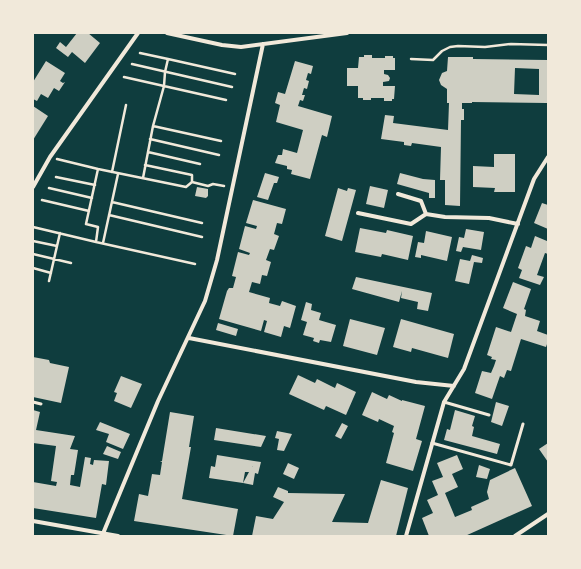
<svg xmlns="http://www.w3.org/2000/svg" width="581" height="569" font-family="Merriweather,serif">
<rect width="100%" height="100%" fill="#0f3d3e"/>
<!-- building -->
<path fill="#cfcfc3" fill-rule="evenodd" d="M77,33H88L100,43L85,63L72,52L68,57L56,48L60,42L66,47Z
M364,55H372V58H385V56H393V58H395V70H384V74L388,75L390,78L389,81L383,82V86H395L394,99H392V101H384V98H371V100H363V98H358V86H347V68H358L359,57H364Z
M448,57H473V59L548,60L547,103L472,102V103H462V109H464V120H461L460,206L445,205V180H440L441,147L412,143L411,146L404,145V142L381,139L385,115L394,116L393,123L448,130L449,103H447V89L441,85L439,80L442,73L447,71ZM515,68L539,69V95L514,94Z
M46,61L65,73L60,81L63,83L65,82L59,91L54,88L48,98L41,94L37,101L33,99V82Z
M295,61L313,66L311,74L308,73L306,80L309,81L307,89L304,88L302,95H305L303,101L300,100L298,106L332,116L327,137L322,135L310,179L291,174L292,170L287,169V166L275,163L278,155H282L283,149L297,153L303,130L276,122L280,105L275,103L278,92L285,94Z
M33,106L48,116L33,140Z
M494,154H515V192H494L495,188L473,187V166L494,167Z
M265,173L279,177L277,183H274L268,200L257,197Z
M400,173L423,179L435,180V198H429V193L397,184Z
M370,186L388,190L384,208L366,204Z
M197,187L208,189V196L206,198L195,196Z
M338,188L347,191L348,188L356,190L342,241L325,236Z
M253,200L286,209L282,224L277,223L274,234L279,236L274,250L270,249L266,260L271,262L267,276L262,275L260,284L252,282L249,292L270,298L269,303L280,306L282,301L296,306L290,328L284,326L281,337L264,332L267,321L264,320L261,331L219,319L227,291L229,288H233L236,277L232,276L238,252L249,255L250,253L239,249L245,226L256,229L257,226L246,223Z
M542,203L548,205V229L534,223Z
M360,228L386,233L387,230L413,236L408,260L382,254L381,257L355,252Z
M466,229L484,232L481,250L463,247L461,252L456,251L459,237L464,238Z
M426,231L452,237L447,261L421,255V258L415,257L418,242L424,243Z
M535,236L547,241L548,238V254L545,253L537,275L544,277L540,285L519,278L522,270L518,268L526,246L531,248Z
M472,255L483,258L482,263L474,262L469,284L455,281L460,259L470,261Z
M356,277L432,293L428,311L417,309L418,302L401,298L402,291L399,302L352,289Z
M513,282L531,289L524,309L526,310L525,316L540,321L537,331L548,335V341L546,347L521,339L511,371L507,370L504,378L500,376L492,399L475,393L482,371L491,373L494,366L496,360L491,359L492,357L487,355L496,327L511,332L517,314L503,308Z
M306,302L312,304L311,310L321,313L319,320L336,325L331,342L320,340L319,343L313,341L314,338L303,335L307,322L301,320Z
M350,319L385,328L377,355L343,346Z
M401,319L454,334L448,358L412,348L411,352L393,347Z
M218,323L238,329L236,336L216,330Z
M33,357L49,360L50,363L69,367L61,403L33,397Z
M298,375L315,383L317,379L335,388L337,383L356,392L346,415L326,406L324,410L289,394Z
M121,376L142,384L131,408L114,401L117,393L114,392Z
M372,392L387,399L389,395L402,401V400L425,406L416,439L422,441L413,471L386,463L394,433L392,432L394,426L379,419L378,422L362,415Z
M496,402L509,406L502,426L491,422Z
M33,410L40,412L36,430L75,436L70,449L78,450L74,475H71L70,485L80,487L85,457L91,458L90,464L93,465L94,460L109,461L106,485L102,484L96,518L33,508V482L56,486L57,482L51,481L56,446L33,443Z
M455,410L475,416L472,426L474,427L472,436L500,444L497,454L444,440L447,429L450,430Z
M170,412L194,416L189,447H191L182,499L238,509L233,536L134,521L139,494L148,496L152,474L160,475L162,462L160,461H162Z
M100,422L130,434L123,449L106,442L109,434L96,430Z
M342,423L348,426L341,439L335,436Z
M216,428L266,436L261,447L214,440Z
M277,431L292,434L284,451L277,450L279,439L275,438Z
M548,443V462L539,449Z
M107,446L121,452L118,459L103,454Z
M217,455L254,461L252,467L254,461L261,462L258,474L255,473L253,485L243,483L249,472H245L243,483L209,478L211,466L215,467Z
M457,455L463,469L452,474L458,487L445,493L455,517L472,510L471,507L489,499L487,492L490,480L515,468L532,506L465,536H429L422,518L433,513L427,500L438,495L432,481L443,477L437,463Z
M288,463L299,468L294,479L283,474Z
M479,465L490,469L487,479L476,477Z
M381,480L408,488L396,536H252L256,516L273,519L284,502L273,497L278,487L288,491V493L345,494L332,522L368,523Z"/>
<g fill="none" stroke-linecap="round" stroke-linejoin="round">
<!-- path -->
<path stroke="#f1e9da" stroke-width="2.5" d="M140,53L168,59
M411,59L433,60L442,51L450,47L458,46L485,47L511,44L548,45
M132,64L232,87
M124,77L226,100
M153,126L221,141
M150,139L219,155
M148,152L200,164
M57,159L98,169
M145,165L192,175V182
M112,172L126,105
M56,177L95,185
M143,178L153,126L164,86L165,72L168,59L235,74
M49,188L92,198
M42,200L89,211
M112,202L202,223
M109,215L202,237
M33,227L96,242
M33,241L57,246
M103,243L118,174
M33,254L71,263
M195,264L96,242L98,227L86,224L98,169L186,187L192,182L208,186L213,184L224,186
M33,268L51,273
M49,281L60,233"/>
<!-- service -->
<path stroke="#f1e9da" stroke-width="3" d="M33,402L41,404
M444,402L489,415
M432,443L511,465L523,424"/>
<!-- minor -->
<path stroke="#f1e9da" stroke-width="4" d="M167,33L222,45L241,47L347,33
M33,187L50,157L138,33
M398,194L421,201L426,214L445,217L489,218L518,224
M358,213L411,224L426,214
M189,338L416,382L454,386
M33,521L118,536
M102,536L158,401L205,301L217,260L263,44
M406,536L444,402L464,369L534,179L548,157
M515,536L548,514"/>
</g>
<!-- border -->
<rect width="581" height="569" fill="none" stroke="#f1e9da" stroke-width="68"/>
</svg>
